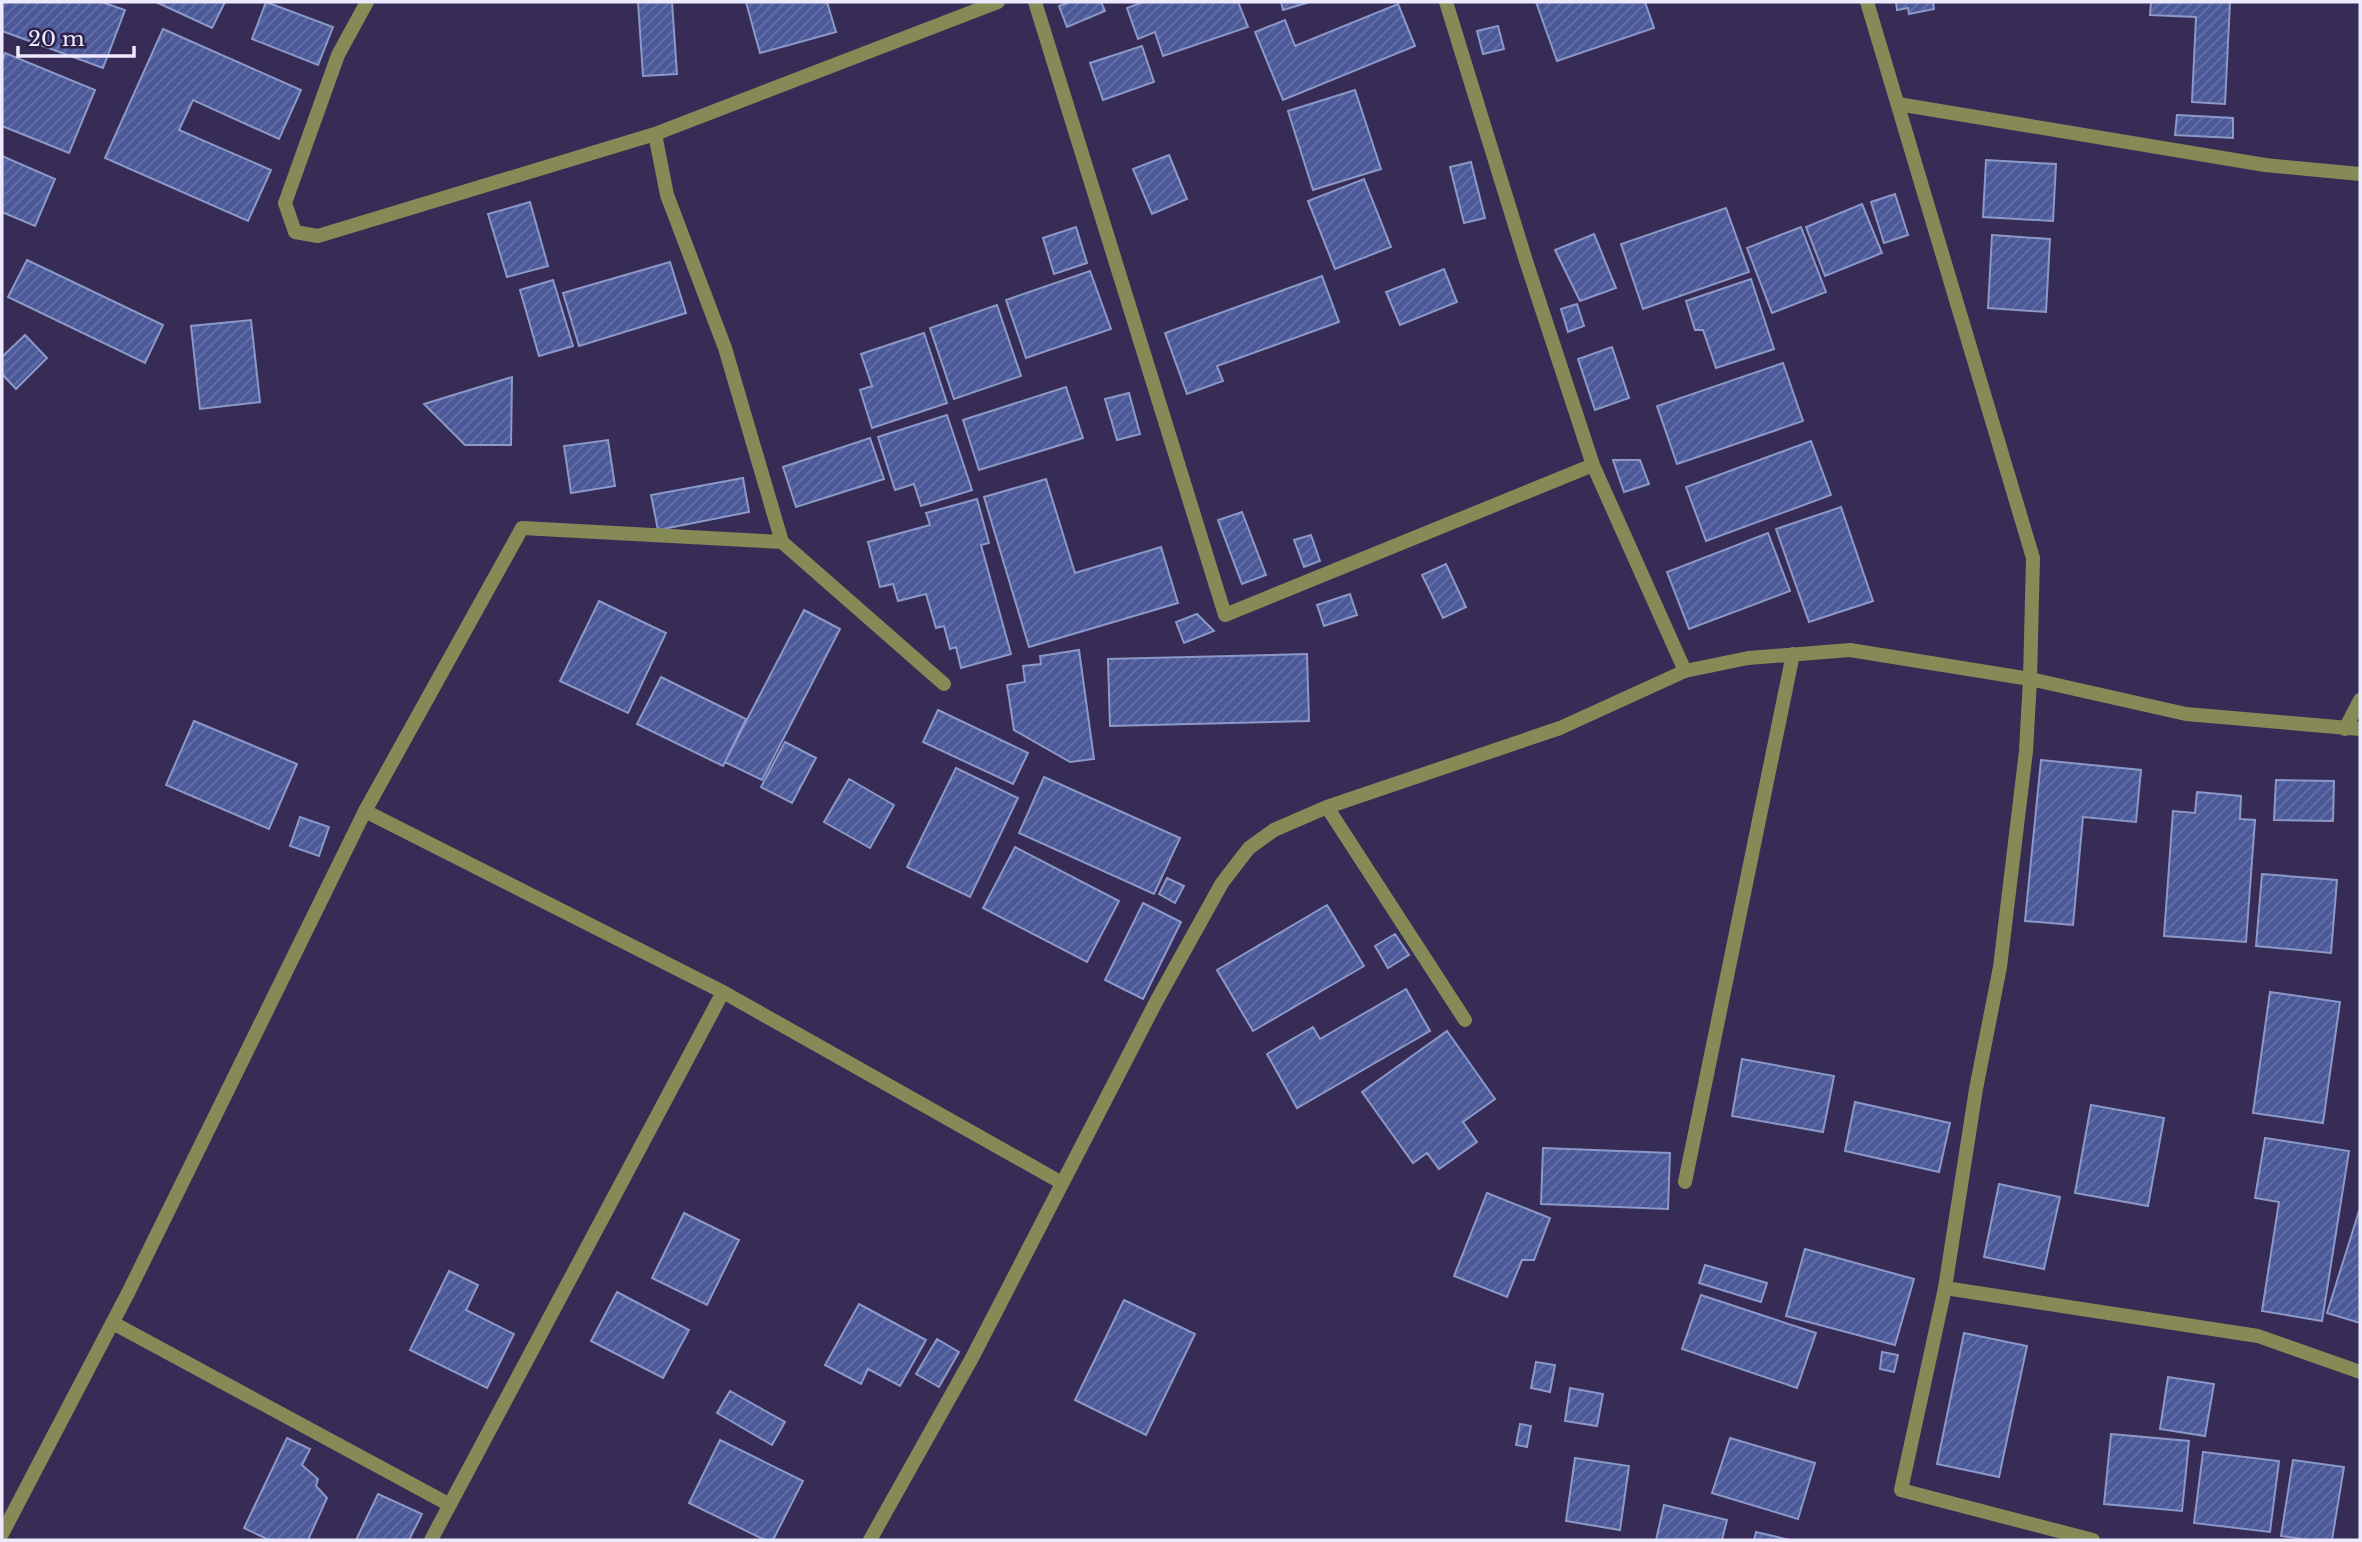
<svg xmlns="http://www.w3.org/2000/svg" width="2362" height="1542" font-family="'Libre Baskerville',serif">
<defs>
<pattern id="building-hatch" width="6" height="6" patternUnits="userSpaceOnUse" patternTransform="scale(1.75)"><rect width="6" height="6" fill="#4c5998"/><path d="M-1 1l2-2M0 6l6-6M5 7l2-2" fill="none" stroke="#6671a7"/></pattern>
</defs>
<rect width="100%" height="100%" fill="#362c55"/>
<!-- building -->
<path fill="url(#building-hatch)" stroke="#8c98c8" stroke-width="2" d="M2,2H102L125,10L103,68L2,31Z
M156,2H225L212,28Z
M266,2L333,27L318,65L252,39Z
M638,2H672L677,74L643,76Z
M746,2H827L836,32L760,53Z
M1069,2H1101L1105,11L1067,27L1059,6Z
M1143,2H1238L1248,27L1163,56L1155,32L1138,39L1127,8Z
M1281,2H1310L1283,10Z
M1536,2H1645L1654,28L1557,61Z
M1896,2H1933L1934,9L1909,14L1908,8L1897,10Z
M2151,2H2230L2225,104L2192,102L2196,17L2150,15Z
M1398,4L1415,46L1283,100L1255,32L1285,20L1295,46Z
M1498,26L1504,49L1483,54L1477,31Z
M163,29L301,90L279,139L193,100L179,130L271,170L248,221L105,158Z
M1142,46L1154,82L1103,100L1090,63Z
M5,53L95,90L69,153L2,126V61Z
M1355,90L1381,169L1313,190L1288,111Z
M2177,115L2233,118V138L2175,135Z
M1169,155L1187,199L1152,214L1133,169Z
M2,156L55,179L35,226L2,212Z
M1986,160L2056,164L2053,221L1983,217Z
M1471,162L1485,218L1464,223L1450,167Z
M1364,179L1391,247L1335,269L1308,201Z
M1895,194L1908,235L1884,243L1871,202Z
M530,202L548,266L507,277L488,214Z
M1862,204L1882,253L1825,276L1806,227Z
M1726,208L1749,272L1643,309L1621,244Z
M1076,227L1087,263L1054,274L1043,238Z
M1801,227L1826,292L1772,313L1747,248Z
M1594,234L1616,288L1580,301L1555,250Z
M1992,235L2050,239L2046,312L1988,308Z
M27,260L163,325L145,363L8,297Z
M670,262L686,313L579,346L563,293Z
M1444,269L1457,302L1400,325L1386,292Z
M1090,271L1111,329L1026,358L1006,300Z
M1322,276L1339,322L1217,366L1223,381L1187,394L1165,333Z
M1751,279L1774,349L1716,368L1703,330H1695L1686,301Z
M553,280L573,346L539,356L520,290Z
M1577,304L1584,326L1568,332L1561,309Z
M997,305L1021,376L954,399L930,328Z
M251,320L260,402L200,409L191,326Z
M924,333L947,403L872,428L860,390L872,386L861,354Z
M25,335L47,358L16,389L2,374V357Z
M1612,347L1629,398L1595,410L1578,359Z
M1783,363L1803,421L1677,464L1657,406Z
M512,377L511,445H465L424,404Z
M1066,387L1083,438L979,470L963,420Z
M1129,393L1140,434L1117,440L1105,399Z
M947,415L972,490L921,506L914,484L895,490L878,437Z
M870,438L884,479L796,507L783,467Z
M608,440L615,486L571,493L564,446Z
M1811,441L1831,495L1706,541L1686,487Z
M1613,460H1640L1649,484L1624,492Z
M743,478L749,512L658,530L651,495Z
M1046,479L1075,573L1161,547L1178,603L1029,647L984,497Z
M977,499L989,543L981,545L1011,654L961,668L956,647L950,649L944,626L936,628L926,594L898,601L893,584L880,587L868,542L930,525L926,513Z
M1841,507L1873,601L1809,622L1776,529Z
M1242,512L1266,575L1242,584L1218,520Z
M1768,533L1790,591L1689,629L1667,572Z
M1311,535L1320,561L1304,567L1294,540Z
M1446,564L1466,607L1443,618L1422,575Z
M1350,594L1357,615L1324,626L1317,605Z
M599,601L666,633L628,713L560,681Z
M804,610L840,629L762,780L725,762Z
M1197,614L1214,631L1184,643L1176,622Z
M1079,650L1094,759L1070,762L1014,730L1007,685L1025,682L1023,666L1041,664L1040,656Z
M1307,654L1309,721L1110,726L1108,659Z
M661,677L746,719L723,766L637,724Z
M938,710L1028,753L1013,784L923,742Z
M194,721L297,764L269,829L166,785Z
M785,742L816,758L792,803L761,787Z
M2041,760L2141,770L2136,822L2083,817L2073,925L2025,921Z
M956,768L1018,798L970,897L907,867Z
M1044,777L1180,838L1154,894L1019,833Z
M849,779L894,805L870,848L824,822Z
M2276,780L2334,781L2333,821L2274,820Z
M2197,792L2241,796L2240,819L2255,820L2246,942L2164,936L2173,811L2195,813Z
M300,817L329,827L319,856L290,846Z
M1015,847L1119,901L1087,962L983,908Z
M2262,874L2337,880L2331,953L2256,946Z
M1167,878L1184,886L1175,903L1159,894Z
M1143,903L1181,922L1143,999L1105,980Z
M1327,905L1364,966L1253,1031L1217,970Z
M1395,934L1409,955L1388,968L1375,946Z
M1406,989L1430,1031L1297,1108L1267,1054L1313,1027L1320,1039Z
M2270,992L2340,1002L2323,1123L2253,1113Z
M1447,1031L1495,1099L1463,1122L1477,1142L1439,1169L1427,1153L1413,1163L1362,1092Z
M1742,1059L1834,1076L1823,1132L1732,1116Z
M1855,1102L1950,1123L1939,1172L1845,1151Z
M2091,1105L2164,1118L2148,1206L2075,1193Z
M2265,1138L2349,1151L2322,1321L2262,1311L2279,1202L2255,1198Z
M1543,1148L1670,1153L1668,1209L1541,1204Z
M1999,1184L2060,1197L2044,1269L1984,1257Z
M1487,1193L1550,1218L1534,1260H1522L1507,1297L1454,1276Z
M2359,1211L2360,1212V1323L2327,1313Z
M684,1213L739,1240L707,1305L652,1278Z
M1805,1249L1914,1279L1895,1345L1786,1316Z
M1705,1265L1767,1283L1761,1302L1699,1283Z
M449,1271L478,1285L466,1310L514,1334L487,1388L410,1350Z
M617,1292L689,1330L663,1378L591,1341Z
M1701,1295L1816,1333L1797,1388L1682,1349Z
M1124,1300L1195,1334L1146,1435L1075,1400Z
M859,1304L926,1340L900,1386L868,1369L861,1384L825,1365Z
M1964,1333L2027,1346L1999,1477L1937,1464Z
M937,1339L959,1352L939,1387L916,1374Z
M1882,1352L1898,1355L1894,1372L1880,1369Z
M1536,1362L1555,1365L1550,1392L1531,1388Z
M2168,1377L2214,1384L2205,1436L2160,1429Z
M1570,1388L1603,1394L1597,1426L1565,1421Z
M730,1391L785,1422L772,1445L717,1413Z
M1520,1424L1531,1426L1527,1447L1516,1445Z
M2111,1434L2189,1441L2182,1511L2104,1504Z
M287,1438L310,1449L302,1465L318,1479L316,1486L327,1498L308,1540H269L244,1528Z
M1730,1438L1815,1463L1798,1519L1712,1493Z
M720,1440L803,1481L773,1540H765L689,1503Z
M2203,1452L2279,1461L2270,1532L2194,1523Z
M1575,1458L1629,1466L1620,1530L1566,1521Z
M2293,1460L2344,1467L2332,1540H2310L2281,1536Z
M378,1494L422,1514L409,1540H356Z
M1664,1505L1727,1520L1722,1540H1656Z
M1756,1532L1790,1540H1754Z"/>
<g fill="none" stroke-linecap="round" stroke-linejoin="round">
<!-- minor -->
<path stroke="#858a56" stroke-width="14" d="M367,2L338,55L285,203L295,232L318,236L655,134L998,2
M1035,2L1225,615L1593,465
M1446,2L1526,261L1593,465L1685,671
M1867,2L2033,558L2030,679L2026,751L2000,967L1976,1089L1945,1288L1901,1490L2093,1540
M1898,104L2265,165L2360,174
M655,134L667,195L725,348L782,542L944,684
M2345,729L2360,700
M1327,807L1465,1020
M365,811L723,992L1062,1183
M1685,1182L1793,654
M1945,1288L2258,1336L2360,1372
M113,1323L450,1505
M2,1534L128,1293L365,811L522,528L782,542
M431,1540L723,992
M870,1540L972,1358L1157,1000L1222,883L1249,848L1274,830L1327,807L1560,728L1685,671L1748,658L1850,650L2030,679L2186,714L2360,729"/>
</g>
<!-- border -->
<rect width="2362" height="1542" fill="none" stroke="#edeaff" stroke-width="7"/>
<!-- scale -->
<path d="M18 46v10h116v-10" fill="none" stroke="#edeaff" stroke-width="3.5"/>
<text x="28" y="46" font-size="21" fill="#edeaff" stroke="#2c224a" stroke-width="5" paint-order="stroke">20 m</text>
</svg>
